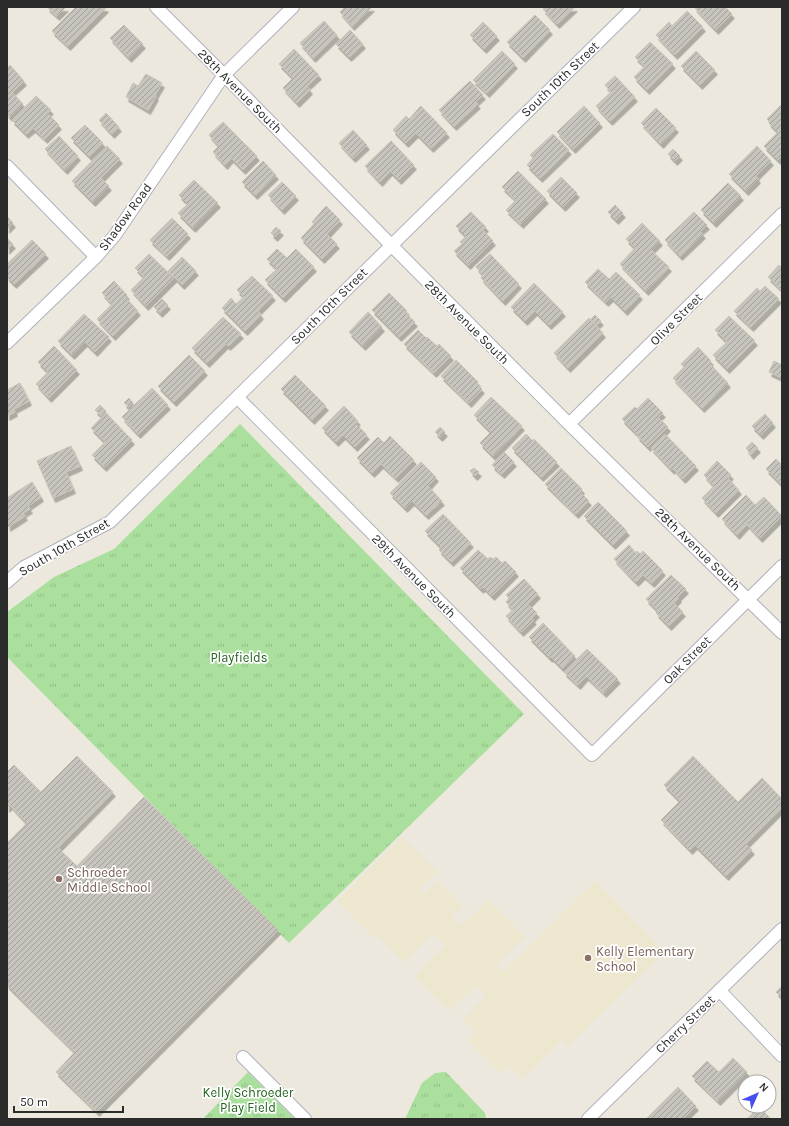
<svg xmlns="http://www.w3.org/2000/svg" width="789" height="1126" font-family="Karla,sans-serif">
<defs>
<pattern id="park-tufts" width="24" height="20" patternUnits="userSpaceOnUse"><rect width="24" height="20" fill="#aadf9d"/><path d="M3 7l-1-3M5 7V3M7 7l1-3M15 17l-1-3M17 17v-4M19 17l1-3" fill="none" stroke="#92c087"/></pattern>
<pattern id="building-hatch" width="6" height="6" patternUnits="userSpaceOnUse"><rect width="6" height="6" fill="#c7c4bd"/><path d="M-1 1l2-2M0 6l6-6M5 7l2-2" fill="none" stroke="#a29f9a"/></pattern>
<filter id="shadow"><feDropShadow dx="2.5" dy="4.5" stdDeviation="0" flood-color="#0004"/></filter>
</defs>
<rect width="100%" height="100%" fill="#ece8dd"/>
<!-- education -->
<path fill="#ece7ce" d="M403,837L437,872L420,888L425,894L438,881L463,906L452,916L461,926L489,900L525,937L496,965L503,972L595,881L664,952L568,1047L561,1040L522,1079L508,1065L500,1073L468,1041L476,1033L463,1020L486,996L476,985L450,1011L415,976L446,945L434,933L404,963L376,935L373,937L337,901Z"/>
<!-- park -->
<path fill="url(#park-tufts)" d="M240,424L524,714L289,943L7,657V612L54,577L114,549Z
M248,1072L295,1119H203Z
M446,1072L485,1113L486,1119H405L422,1083L435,1073Z"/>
<!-- building -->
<path fill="url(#building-hatch)" stroke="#c7c4b7" filter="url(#shadow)" d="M47,7H66L57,16Z
M76,7H105L106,8L68,46L52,31Z
M345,7H372L352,26L340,12Z
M545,7H575L557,24L543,9Z
M694,7H725L732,14L716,30Z
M687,11L703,27L675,55L656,35L669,22L672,26Z
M535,15L550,30L523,58L507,42Z
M324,21L337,35L313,58L300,43Z
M483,22L497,36L484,49L470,35Z
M124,25L143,44L129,58L110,38Z
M350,30L363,44L349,57L336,44Z
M650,42L673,64L647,90L634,77L645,66L635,57Z
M294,49L319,75L307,86L310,90L297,103L283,88L293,78L279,64Z
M502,51L515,64L487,93L473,80Z
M696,51L715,70L700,85L681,66Z
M10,65L24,81L12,92L23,104L10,117L7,114V68Z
M146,74L162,83L155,95L156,96L148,110L126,97L133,83L138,86Z
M615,76L635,97L610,121L596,106L611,92L605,85Z
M470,81L483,95L475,102L478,104L454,126L439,110Z
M36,96L51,110L47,113L59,125L45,139L33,128L26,134L12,120Z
M781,105L782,107V156L778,160L764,146L778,132L769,123V121L767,119Z
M421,106L447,133L431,148L416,133L406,143L393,130L406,116L409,119Z
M584,106L600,123L573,149L557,132Z
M656,108L676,128L661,144L641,123Z
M106,113L119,127L112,134L99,120Z
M223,122L257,156L243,170L231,158L225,165L213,152L219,146L209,135Z
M85,125L103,143L89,156L71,138Z
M353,130L367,145L353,158L339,143Z
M553,134L569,150L540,178L527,165L533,158L530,155Z
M59,136L78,156L65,170L45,149Z
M391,141L414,165L399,180L390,171L380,182L365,166Z
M107,146L120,159L101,178L109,186L93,202L72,181Z
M757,146L771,161L756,176L758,179L746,191L729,174Z
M673,149L680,156L675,161L668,154Z
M263,161L276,175L255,195L242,182Z
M518,171L546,199L521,224L506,210L516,200L502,187Z
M561,177L577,193L563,207L547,191Z
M194,180L218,203L193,228L178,213L188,204L179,195Z
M282,182L296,196L282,210L268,195Z
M728,183L741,196L714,223L701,210Z
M615,205L623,213L616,220L608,212Z
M326,206L340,220L327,234L337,244L322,259L301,238L314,224L312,222Z
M471,212L486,227L483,230L493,241L468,265L454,251L462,244L460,242L466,236L456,226Z
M694,212L707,225L700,231L703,234L680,256L665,240Z
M7,216L13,223L7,229Z
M172,218L188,234L167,256L150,240Z
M642,223L660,241L651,250L669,267L646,291L620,264L635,248L626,239Z
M276,227L281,231L275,237L271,233Z
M7,238L13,244L7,250Z
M32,240L46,254L14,284L7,277V264Z
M277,249L287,258L296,249L314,267L283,298L265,280L277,269L267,259Z
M149,254L174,278L146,306L131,290L144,277L135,268Z
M490,254L519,284L503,301L481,278L483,275L476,267Z
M182,257L196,271L182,285L168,271Z
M779,265L781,267L782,266V290L768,277Z
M598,269L609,279L616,272L640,295L625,311L611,297L606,302L585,282Z
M252,276L273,296L258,311L261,315L245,331L222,308L231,298L236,304L244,297L237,290Z
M114,281L127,295L125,297L138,311L113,336L97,319L112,304L102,293Z
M534,283L563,312L549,325L535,311L525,321L511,307Z
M765,286L779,299L751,327L734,311L757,288L760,291Z
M389,293L407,311L405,313L415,322L399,337L372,310Z
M162,299L168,305L160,313L154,307Z
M368,312L382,327L363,346L349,332Z
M84,314L109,337L95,352L85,342L72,355L58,341Z
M595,315L601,321L596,325L591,319Z
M729,316L755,341L727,369L713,355L727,342L715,330Z
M223,317L241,334L228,346L226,344L207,363L192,348Z
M589,318L603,333L568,368L554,353Z
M418,330L426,338L427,337L437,346L439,344L451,356L434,373L404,344Z
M54,346L77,370L49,398L36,384L48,372L38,362Z
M698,347L711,361L709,363L728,383L702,408L673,378L684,367L681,364Z
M189,355L205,371L174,402L158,386Z
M456,360L478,382L477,384L482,389L469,403L441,376Z
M774,361L782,365V372L780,377L769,372Z
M295,375L326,406L312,420L281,389Z
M20,383L29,401L14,409L15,412L7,416V390Z
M152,388L168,405L138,434L122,417Z
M491,397L522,426L493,456L480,443L491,432L474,415Z
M129,398L133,403L129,407L124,403Z
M648,398L663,413L658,417L668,427L648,447L637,436L638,435L622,419L635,407L637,409Z
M100,405L106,411L101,415L95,410Z
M344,406L358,421L355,423L367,435L355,447L343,435L336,442L322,428Z
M106,413L132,440L104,467L92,455L105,442L91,428Z
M765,414L773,423L761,435L752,426Z
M440,427L445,432L440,437L435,432Z
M526,434L533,441L534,439L557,462L541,477L512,448Z
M665,434L696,466L683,479L673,468L672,470L651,448Z
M390,436L414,460L396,478L381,464L372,473L357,458L378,437L384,443Z
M752,442L758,448L751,455L746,448Z
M71,446L80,466L66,472L73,489L53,498L37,461Z
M504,452L514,462L502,474L492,465Z
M776,459L782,465V485L766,469Z
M717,461L731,475L728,478L739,490L716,513L702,498L714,486L704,475Z
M421,462L436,477L428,486L442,501L426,515L412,501L405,508L390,493Z
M474,468L479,472L475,476L470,471Z
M561,468L582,489L580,492L589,501L576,514L545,484Z
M32,482L41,497L28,506L30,509L23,513L25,516L8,527L7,498Z
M746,495L755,505L764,497L782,516L760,538L747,524L737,535L722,519Z
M598,502L627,531L613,545L584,516Z
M443,514L471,543L451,562L439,550L441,547L425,531Z
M629,545L636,553L637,551L640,554L643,551L663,571L652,583L643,575L636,582L614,559Z
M478,550L488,559L490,557L493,559L496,557L502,563L505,561L516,572L492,596L483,587L481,589L460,568Z
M671,575L686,589L678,597L679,598L674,603L683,612L669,626L656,613L658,611L646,599Z
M524,579L538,594L528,604L537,613L532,618L534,620L521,632L506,616L513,610L506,602L509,598L506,595Z
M543,623L575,656L562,668L551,657L550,658L529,637Z
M587,649L618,679L604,693L586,676L578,685L564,672Z
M77,756L113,792L58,848L77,866L144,797L278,930L97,1112L56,1072L75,1052L7,985V843L27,823L10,805L7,808V772L14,765L41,792Z
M693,756L738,802L762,778L782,799V808L746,844L752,850L726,876L695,845L690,850L661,820L680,801L664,785Z
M782,986V998L776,992Z
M733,1058L747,1072L718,1101L692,1076L707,1061L719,1072Z
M678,1087L696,1106L683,1119H646Z
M759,1107L771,1119H747Z"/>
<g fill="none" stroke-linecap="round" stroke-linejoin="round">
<!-- street casing -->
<g stroke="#b1b1bd" stroke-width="14">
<path id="street" d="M156,7L224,75L391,245L569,424L782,633
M7,166L96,257
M7,343L96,257L115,235L224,75L293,7
M237,397L592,755L782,566
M569,424L782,214
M7,582L24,567L110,522L634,7
M720,991L782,1056
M243,1057L305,1119
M588,1119L782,929"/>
</g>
<!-- street -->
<use href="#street" stroke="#fff" stroke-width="12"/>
</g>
<!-- markers -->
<g fill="#8d6e63" stroke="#fff" stroke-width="1.5">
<circle cx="59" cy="879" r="4"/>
<circle cx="588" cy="958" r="4"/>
</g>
<g text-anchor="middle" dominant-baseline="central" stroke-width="3.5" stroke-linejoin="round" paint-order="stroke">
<!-- street labels -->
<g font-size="13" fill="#2b2b2b" stroke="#fff">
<text transform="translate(560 79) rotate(-44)">South 10th Street</text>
<text transform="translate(240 91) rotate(45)">28th Avenue South</text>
<text transform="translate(125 217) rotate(-54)">Shadow Road</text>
<text transform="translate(329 306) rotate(-45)">South 10th Street</text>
<text transform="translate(676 319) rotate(-45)">Olive Street</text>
<text transform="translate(467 322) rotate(45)">28th Avenue South</text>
<text transform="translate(64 547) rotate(-30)">South 10th Street</text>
<text transform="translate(698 549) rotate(44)">28th Avenue South</text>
<text transform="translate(414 576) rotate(45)">29th Avenue South</text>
<text transform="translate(687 660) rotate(-45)">Oak Street</text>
<text transform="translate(685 1024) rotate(-44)">Cherry Street</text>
</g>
<!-- park labels -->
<g font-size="13" fill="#23641e" stroke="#fff">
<text x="239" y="657">Playfields</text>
<text x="248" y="1092">Kelly Schroeder<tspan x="248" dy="15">Play Field</tspan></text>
</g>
<!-- education labels -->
<g font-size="13" fill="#785e54" stroke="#fff" text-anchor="start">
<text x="67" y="872">Schroeder<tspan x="67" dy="15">Middle School</tspan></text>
<text x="596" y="951">Kelly Elementary<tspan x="596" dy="15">School</tspan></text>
</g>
</g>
<!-- border -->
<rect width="789" height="1126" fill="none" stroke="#2b2b2b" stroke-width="16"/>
<!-- north arrow -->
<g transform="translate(757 1094) rotate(45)"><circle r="19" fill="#ffffff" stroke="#aaaaaa"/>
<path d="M0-3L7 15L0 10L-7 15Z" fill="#464ef0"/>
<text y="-6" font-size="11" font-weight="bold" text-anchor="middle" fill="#2b2b2b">N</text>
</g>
<!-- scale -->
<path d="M14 1106v6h109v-6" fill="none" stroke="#2b2b2b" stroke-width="2"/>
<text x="20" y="1106" font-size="12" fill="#2b2b2b" stroke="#ffffff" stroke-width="3" paint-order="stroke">50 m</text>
</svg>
